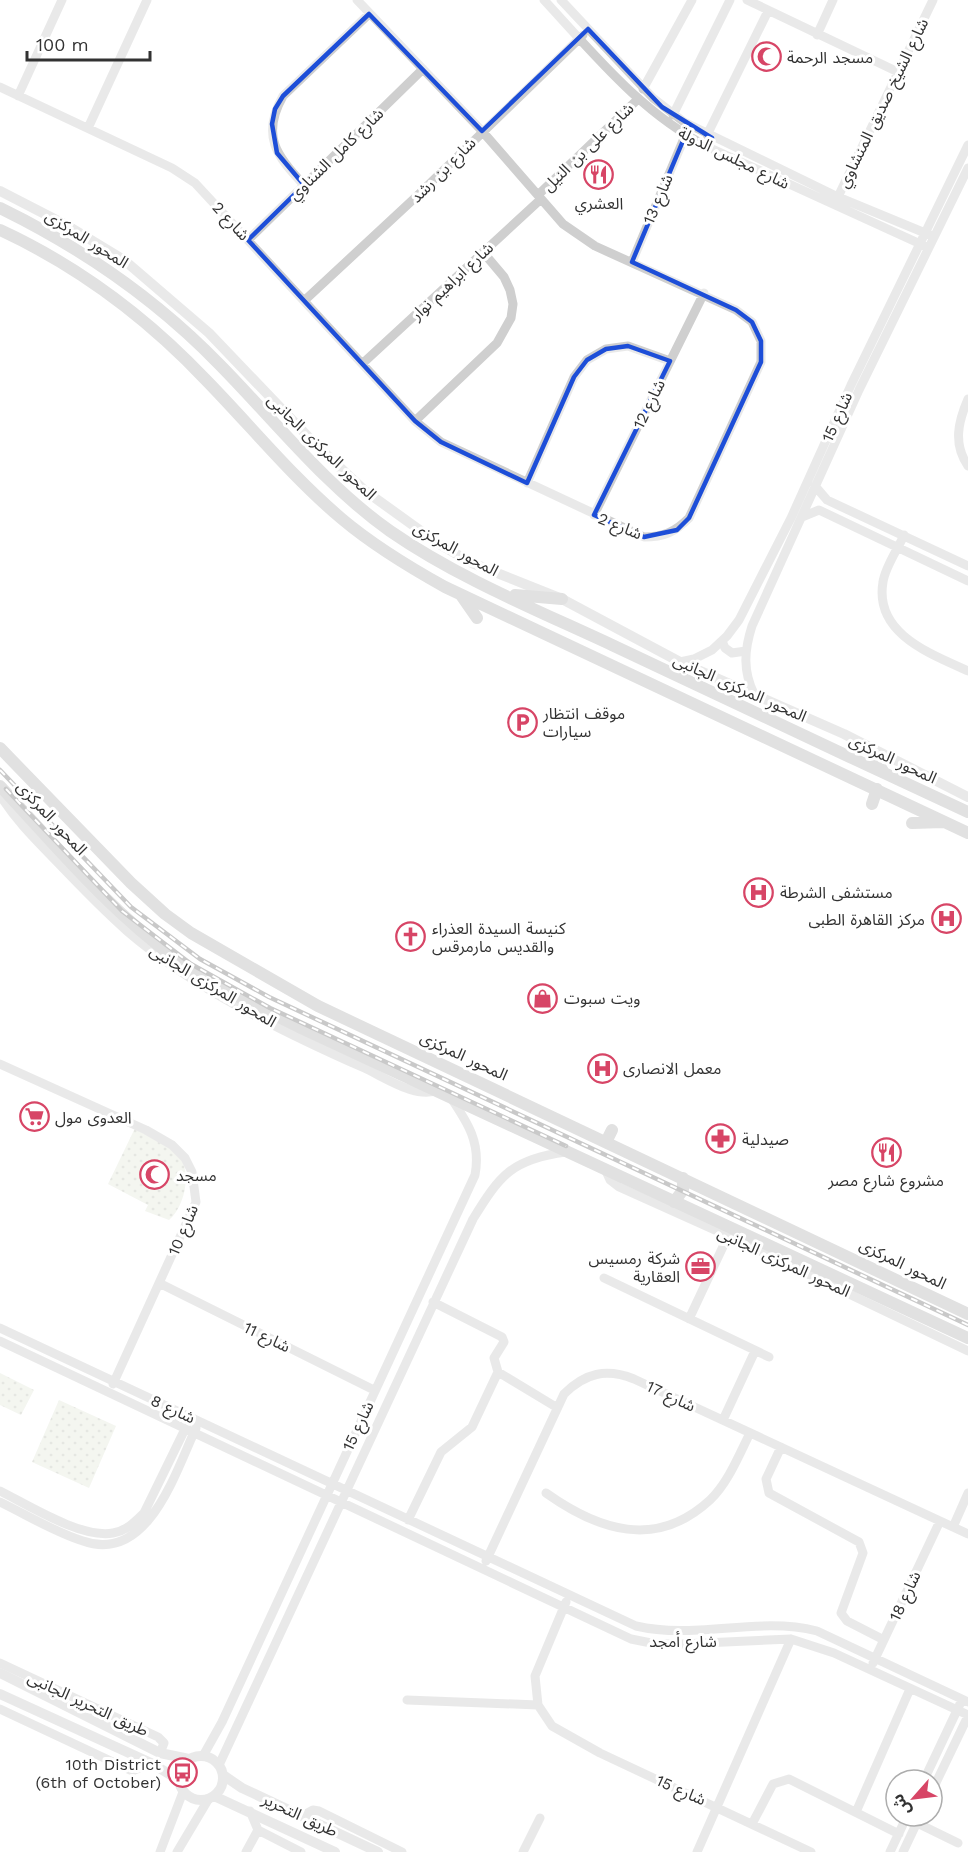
<svg xmlns="http://www.w3.org/2000/svg" width="968" height="1852" viewBox="0 0 968 1852" font-family="'Work Sans','Noto Sans Arabic',sans-serif">
<defs>
<pattern id="grass-dots" width="8" height="8" patternUnits="userSpaceOnUse" patternTransform="scale(1.5)"><rect width="8" height="8" fill="#e6eade"/><path d="M2 2h.1M6 6h.1" fill="none" stroke="#c6c9bf" stroke-width="1.8" stroke-linecap="round"/></pattern>
</defs>
<rect width="100%" height="100%" fill="#fff"/>
<path fill="url(#grass-dots)" d="M136,1126C148,1133 166,1141 176,1151C193,1168 186,1205 169,1220L145,1211L148,1205L108,1184Z
M0,1373L34,1390L21,1415L0,1405Z
M59,1400L116,1426L89,1488L32,1462Z"/>
<g fill="none" stroke-linecap="round" stroke-linejoin="round">
<path stroke="#cfcfcf" stroke-width="9" d="M544,0C594,54 641,113 708,147L927,247
M561,0L653,98L684,122L838,197L930,235
M747,0L898,72
M817,35L833,0
M0,87L172,168L195,183L415,421L441,442L644,537C664,537 675,532 689,518L761,362V341L752,322L736,310L595,246L563,224L482,131L357,0
M643,89L692,0
M18,96L62,0
M673,115L730,0
M88,128L147,0
M707,135L768,11
M304,185C276,156 261,135 283,96L369,14
M538,195L637,100
M836,201L933,0
M248,240L423,69
M632,262L685,136
M305,300L418,195L583,35
M362,364L541,199
M968,399C958,422 953,444 968,466
M415,421L497,343L511,318L513,304L510,290L504,277L483,252
M527,483L574,377L587,360L606,349L628,346L670,361
M815,486L827,500L968,566
M594,515L704,293
M802,517L819,510L968,581
M904,535C898,549 885,567 883,582C874,634 931,654 968,671
M722,641L725,648L732,653L746,651
M680,662L694,659L712,650L727,636L739,620L791,518L851,385L968,145
M754,694C743,671 744,651 752,626L859,390L968,168
M0,795C16,821 38,842 59,864C81,887 103,910 127,931C193,988 283,1032 362,1067C383,1076 416,1100 438,1090
M0,1064L146,1130L172,1145L185,1158L192,1172L196,1202L113,1384
M605,1169L610,1180L619,1187L728,1236L968,1351
M604,1278L769,1357
M159,1283L374,1390
M433,1302L502,1337L504,1342L494,1358L498,1372L556,1407
M689,1319L728,1236
M0,1328L636,1626C696,1640 757,1616 817,1631L968,1702
M0,1341L631,1639L656,1644H682L791,1639L834,1653L968,1715
M723,1420L755,1351
M781,1447L766,1479L769,1493L859,1542L863,1553L841,1613L847,1621L884,1640
M0,1491C28,1505 82,1539 113,1533C126,1531 135,1522 144,1513L187,1425
M546,1493C598,1530 656,1550 710,1500C728,1483 739,1455 750,1433
M0,1502C27,1515 54,1532 83,1541C148,1564 175,1473 196,1428
M408,1520L441,1452L472,1427L498,1372
M953,1527L968,1493
M486,1561L564,1394C585,1373 606,1368 634,1379L968,1534
M566,1602L535,1676L538,1705L552,1726L600,1753L811,1852
M0,1663L158,1737L164,1743L160,1753
M873,1663L940,1521
M407,1700L538,1705
M0,1709L132,1771L151,1763
M203,1756L222,1722L475,1175C481,1143 468,1123 451,1098
M219,1765L473,1219C500,1175 512,1159 566,1152
M924,1780L960,1704
M932,1791L968,1716
M250,1811L258,1830L301,1852
M856,1812L910,1689
M302,1816L313,1810L319,1811L402,1852
M917,1823L958,1843
M752,1824L773,1784L789,1779L899,1834
M160,1852L183,1792
M177,1852L208,1800
M246,1852L258,1830
M523,1852L540,1818
M697,1852L791,1639
M890,1852L907,1816
M903,1852L920,1816"/>
<path stroke="#cfcfcf" stroke-width="10" d="M0,191L68,226L124,260L209,333L316,445L364,490L439,544L472,563L562,599L680,662L844,734L968,797
M0,1673L160,1753L189,1759
M0,1694L151,1763L179,1780
M179 1778a22 22 0 1 1 44 0a22 22 0 1 1-44 0Z
M223,1775L242,1788L378,1852
M214,1796L335,1852"/>
<path stroke="#bcbcbc" stroke-width="12" d="M0,208C82,248 157,300 220,365C276,422 325,485 390,531C458,578 537,610 612,645C730,701 849,757 968,812
M0,230C78,266 146,317 205,379C251,426 292,477 342,519C374,546 409,567 445,587L968,833
M461,595L477,618
M515,595L562,599
M0,748L131,883L165,914L191,933L318,1006L968,1314
M870,748L884,773
M0,786C56,846 109,910 175,958C213,986 257,1006 299,1027L968,1338
M872,804L877,789
M912,823L943,822
M606,1142L612,1130
M674,1202L683,1190V1178"/>
<defs>
<path id="rail" d="M0,770L131,907L200,959L269,997L968,1325
M6,789L122,911L191,964L270,1008L566,1146"/>
</defs>
<use href="#rail" stroke="#878787" stroke-width="4.5"/>
<use href="#rail" stroke="#fff" stroke-width="2" stroke-dasharray="7" stroke-linecap="butt"/>
</g>
<path d="M0 0H968V1852H0ZM369,14L482,131L588,29L662,107L712,138L708,147L685,136L632,262L736,310L752,322L761,341V362L689,518L677,530L644,537L594,515L670,361L628,346L606,349L587,360L574,377L527,483L441,442L415,421L248,240L304,185L277,153L272,124L275,109L283,96Z" fill="#fff" fill-opacity=".55" fill-rule="evenodd"/>
<path fill="none" stroke="#1d4ed8" stroke-width="4.5" stroke-linejoin="round" d="M369,14L482,131L588,29L662,107L712,138L708,147L685,136L632,262L736,310L752,322L761,341V362L689,518L677,530L644,537L594,515L670,361L628,346L606,349L587,360L574,377L527,483L441,442L415,421L248,240L304,185L277,153L272,124L275,109L283,96Z"/>
<defs>
<symbol id="mosque-ring" viewBox="-11 -11 22 22"><circle r="9.5" fill="#fff" stroke="#d74566" stroke-width="1.5"/><path d="M3.5-4.9A6 6 0 1 0 3.5 4.9A5 5 0 1 1 3.5-4.9Z" fill="#d74566"/></symbol>
<symbol id="restaurant-ring" viewBox="-11 -11 22 22"><circle r="9.5" fill="#fff" stroke="#d74566" stroke-width="1.5"/><path d="M-5-6h1v4h1v-4h1v4h1v-4h1v5L-1.5 .5V6h-2V.5L-5-1ZM5-6V6H3V1.5H1.5Q1.5-4 5-6Z" fill="#d74566"/></symbol>
<symbol id="parking-ring" viewBox="-11 -11 22 22"><circle r="9.5" fill="#fff" stroke="#d74566" stroke-width="1.5"/><path d="M-3.5-5.5H1a3.5 3.5 0 0 1 0 7H-1V5.5H-3.5ZM-1-3.4V-.6H.8a1.4 1.4 0 0 0 0-2.8Z" fill="#d74566"/></symbol>
<symbol id="hospital-ring" viewBox="-11 -11 22 22"><circle r="9.5" fill="#fff" stroke="#d74566" stroke-width="1.5"/><path d="M-5-5h3v3.5h4V-5h3V5h-3V1.5h-4V5h-3Z" fill="#d74566"/></symbol>
<symbol id="church-ring" viewBox="-11 -11 22 22"><circle r="9.5" fill="#fff" stroke="#d74566" stroke-width="1.5"/><path d="M-1.2-6h2.4v3.5h3.3v2.4h-3.3V6h-2.4V-.1h-3.3v-2.4h3.3Z" fill="#d74566"/></symbol>
<symbol id="shop-ring" viewBox="-11 -11 22 22"><circle r="9.5" fill="#fff" stroke="#d74566" stroke-width="1.5"/><path d="M-5-2.5h2.3a2.7 3.5 0 0 1 5.4 0H5L5.5 6h-11ZM-1.5-2.5h3a1.5 2.3 0 0 0-3 0Z" fill="#d74566"/></symbol>
<symbol id="supermarket-ring" viewBox="-11 -11 22 22"><circle r="9.5" fill="#fff" stroke="#d74566" stroke-width="1.5"/><path d="M-6-5.5h2.5l.6 2H6L4.5 2H-2.5L-4.4-4H-6ZM-1.5 3.2a1.3 1.3 0 1 0 .1 0ZM3 3.2a1.3 1.3 0 1 0 .1 0Z" fill="#d74566"/></symbol>
<symbol id="pharmacy-ring" viewBox="-11 -11 22 22"><circle r="9.5" fill="#fff" stroke="#d74566" stroke-width="1.5"/><path d="M-2-6h4v4h4v4h-4v4h-4v-4h-4v-4h4Z" fill="#d74566"/></symbol>
<symbol id="office-ring" viewBox="-11 -11 22 22"><circle r="9.5" fill="#fff" stroke="#d74566" stroke-width="1.5"/><path d="M-6-3h4V-5.5h4V-3h4V5H-6ZM-1-4.5V-3h2v-1.5ZM-6 0V1H6V0Z" fill="#d74566"/></symbol>
<symbol id="bus-ring" viewBox="-11 -11 22 22"><circle r="9.5" fill="#fff" stroke="#d74566" stroke-width="1.5"/><path d="M-5-6H5V4H4V6H2V4H-2V6H-4V4H-5ZM-3.5-4V0h7V-4ZM-3.5 1.2v1.5H-2V1.2ZM2 1.2v1.5H3.5V1.2Z" fill="#d74566"/></symbol>
</defs>
<g fill-rule="evenodd">
<use href="#mosque-ring" x="750" y="40" width="33" height="33"/>
<use href="#restaurant-ring" x="582" y="158" width="33" height="33"/>
<use href="#parking-ring" x="506" y="706" width="33" height="33"/>
<use href="#hospital-ring" x="742" y="876" width="33" height="33"/>
<use href="#hospital-ring" x="930" y="902" width="33" height="33"/>
<use href="#church-ring" x="394" y="920" width="33" height="33"/>
<use href="#shop-ring" x="526" y="982" width="33" height="33"/>
<use href="#hospital-ring" x="586" y="1052" width="33" height="33"/>
<use href="#supermarket-ring" x="18" y="1100" width="33" height="33"/>
<use href="#pharmacy-ring" x="704" y="1122" width="33" height="33"/>
<use href="#restaurant-ring" x="870" y="1136" width="33" height="33"/>
<use href="#mosque-ring" x="138" y="1158" width="33" height="33"/>
<use href="#office-ring" x="684" y="1250" width="33" height="33"/>
<use href="#bus-ring" x="166" y="1756" width="33" height="33"/>
</g>
<g text-anchor="middle" dominant-baseline="central" stroke-width="6" stroke-linejoin="round" paint-order="stroke">
<g font-size="16" fill="#323232" stroke="#fff" text-anchor="start">
<text x="787" y="57">مسجد الرحمة</text>
<text x="599" y="203" text-anchor="middle">العشري</text>
<text x="543" y="713">موقف انتظار<tspan x="543" dy="18">سيارات</tspan></text>
<text x="780" y="892">مستشفى الشرطة</text>
<text x="925" y="919" text-anchor="end">مركز القاهرة الطبى</text>
<text x="432" y="928">كنيسة السيدة العذراء<tspan x="432" dy="18">والقديس مارمرقس</tspan></text>
<text x="564" y="998">ويت سبوت</text>
<text x="623" y="1068">معمل الانصارى</text>
<text x="55" y="1117">العدوى مول</text>
<text x="742" y="1139">صيدلية</text>
<text x="176" y="1175">مسجد</text>
<text x="886" y="1180" text-anchor="middle">مشروع شارع مصر</text>
<text x="680" y="1258" text-anchor="end">شركة رمسيس<tspan x="680" dy="18">العقارية</tspan></text>
<text x="161" y="1764" text-anchor="end">10th District<tspan x="161" dy="18">(6th of October)</tspan></text>
</g>
<g font-size="16" fill="#323232" stroke="#fff">
<text transform="translate(883 103) rotate(-64)">شارع الشيخ صديق المنشاوي</text>
<text transform="translate(588 147) rotate(-44)">شارع على بن النيل</text>
<text transform="translate(336 154) rotate(-44)">شارع كامل الشناوي</text>
<text transform="translate(734 158) rotate(26)">شارع مجلس الدولة</text>
<text transform="translate(443 170) rotate(-45)">شارع بن رشد</text>
<text transform="translate(658 199) rotate(-67)">شارع 13</text>
<text transform="translate(231 221) rotate(47)">شارع 2</text>
<text transform="translate(87 239) rotate(32)">المحور المركزى</text>
<text transform="translate(452 281) rotate(-43)">شارع ابراهيم نوار</text>
<text transform="translate(649 404) rotate(-64)">شارع 12</text>
<text transform="translate(837 417) rotate(-66)">شارع 15</text>
<text transform="translate(322 447) rotate(44)">المحور المركزى الجانبى</text>
<text transform="translate(620 526) rotate(22)">شارع 2</text>
<text transform="translate(456 549) rotate(29)">المحور المركزى</text>
<text transform="translate(740 688) rotate(24)">المحور المركزى الجانبى</text>
<text transform="translate(893 759) rotate(25)">المحور المركزى</text>
<text transform="translate(52 818) rotate(47)">المحور المركزى</text>
<text transform="translate(213 986) rotate(31)">المحور المركزى الجانبى</text>
<text transform="translate(464 1056) rotate(25)">المحور المركزى</text>
<text transform="translate(183 1230) rotate(-67)">شارع 10</text>
<text transform="translate(784 1262) rotate(25)">المحور المركزى الجانبى</text>
<text transform="translate(903 1264) rotate(26)">المحور المركزى</text>
<text transform="translate(267 1337) rotate(26)">شارع 11</text>
<text transform="translate(671 1396) rotate(25)">شارع 17</text>
<text transform="translate(173 1409) rotate(25)">شارع 8</text>
<text transform="translate(358 1426) rotate(-65)">شارع 15</text>
<text transform="translate(905 1596) rotate(-65)">شارع 18</text>
<text x="683" y="1641">شارع أمجد</text>
<text transform="translate(88 1704) rotate(25)">طريق التحرير الجانبى</text>
<text transform="translate(681 1790) rotate(24)">شارع 15</text>
<text transform="translate(300 1815) rotate(25)">طريق التحرير</text>
</g>
</g>
<g transform="translate(914 1798) rotate(242)"><circle r="28" fill="#ffffff" stroke="#adadad" stroke-width="1.5"/>
<path d="M0-4.5L10 22L0 15L-10 22Z" fill="#d74566"/>
<text y="-9" font-size="16" font-weight="bold" text-anchor="middle" fill="#323232">ش</text>
</g>
<path d="M27 51v9h123v-9" fill="none" stroke="#323232" stroke-width="3"/>
<text x="36" y="51" font-size="18" fill="#323232" stroke="#ffffff" stroke-width="4.5" paint-order="stroke">100 m</text>
</svg>
